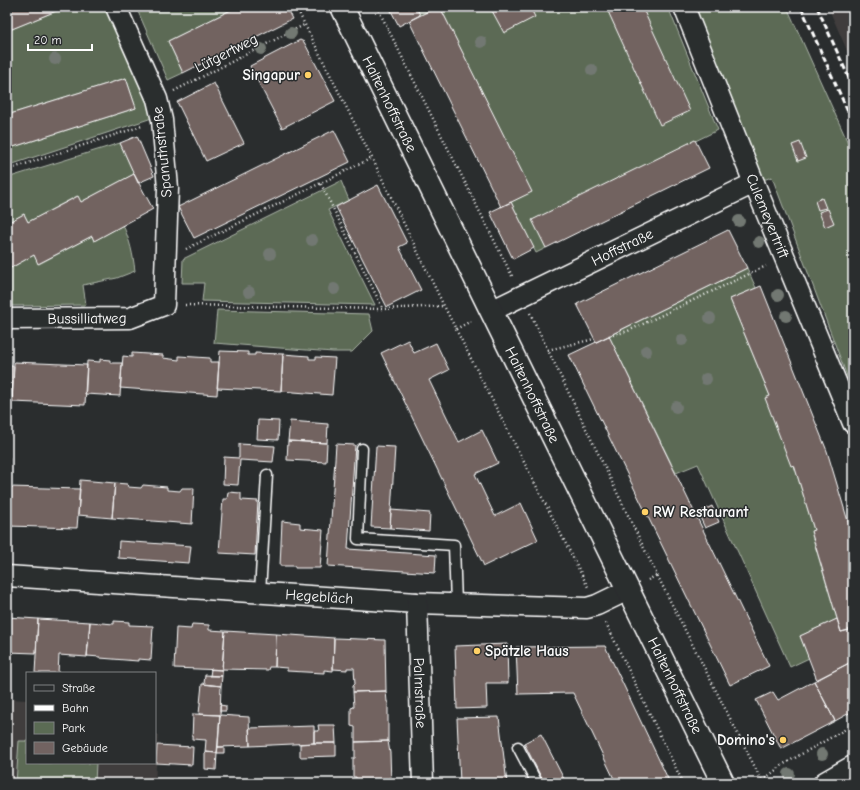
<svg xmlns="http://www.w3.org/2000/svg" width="860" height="790" viewBox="0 0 860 790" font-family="'Comic Neue',sans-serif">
<rect width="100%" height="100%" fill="#2a2d2e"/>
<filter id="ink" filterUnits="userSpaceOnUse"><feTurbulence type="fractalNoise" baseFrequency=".025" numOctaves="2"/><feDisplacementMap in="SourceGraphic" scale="8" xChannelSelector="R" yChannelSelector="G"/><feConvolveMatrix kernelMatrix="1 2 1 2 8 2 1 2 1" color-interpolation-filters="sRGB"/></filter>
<g filter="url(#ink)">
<path fill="#403d3d" d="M828,7H853V64Z
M7,699L27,700V763H155V734H158L155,783H7Z"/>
<path fill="#5b6b54" stroke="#adb5aa" d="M66,7H106L155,117L7,166V149L136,108L126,78L7,115V31Z
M136,7H237L168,41L183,73L168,80Z
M416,7H437L420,15Z
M440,7H668L718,130L533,220L546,248L536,253L511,202L531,192Z
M684,7H787L853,154V392L772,177L754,183Z
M120,143L134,174L81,202L77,196L28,222L24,214L7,223V178Z
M341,181L349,200L328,210L375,305L202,301L204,283H182L183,259Z
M123,225C130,241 133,254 135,271L117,278L83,285L86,305L7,306V270L34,255L39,264L92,236L94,241Z
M747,268L756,288L730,299L770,396L766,398L794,465L814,530L811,532L837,619L800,636L809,658L790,667L698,464L676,473L609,336Z
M217,310L369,314L373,331L352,352H333L214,343Z
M19,741H27V763H96L95,783H16Z"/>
<path fill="#726361" stroke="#fff" d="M7,7H66L7,31Z
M237,7H286L292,19L183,73L168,41Z
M389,7H416L420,15L399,26Z
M437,7H440L532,192L501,207L409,21Z
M490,7H530L535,17L504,33Z
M606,7H642L690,111L660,125Z
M300,40L304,42L335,101L282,128L250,66Z
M126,78L136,108L7,149V115Z
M214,83L244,143L206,161L177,102Z
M334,130L350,162L194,238L178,207Z
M137,136L154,176L138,183L120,143Z
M695,140L709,168L546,248L532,220Z
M800,142L806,158L798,161L792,145Z
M134,174L153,209L94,241L92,236L38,264L34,255L7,270V223L24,214L28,222L78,196L81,202Z
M378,185L407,243L399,247L421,290L387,307L336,207Z
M822,198L826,208L818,210L815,201Z
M511,202L534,248L513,259L490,212Z
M828,209L834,223L825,227L819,212Z
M728,230L747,268L596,342L577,304Z
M761,286L827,451L853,538V629L841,632L811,531L814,530L794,465L791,466L765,398L770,396L730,299Z
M609,336L769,666L730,685L569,355Z
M408,340L414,353L436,343L449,370L429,380L459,442L482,430L498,463L475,474L495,516L521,503L538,540L484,566L381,353Z
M220,351L248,352V355H255V353L283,354L281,391L217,388Z
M132,353L163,355V358L179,360V356L210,358V362H219L217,395L120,388L123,356L132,357Z
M283,354L309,356V359H316V357L335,358L332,395L281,391Z
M100,359L110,360V363H122L120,396L85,394L87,361L100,362Z
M14,362L87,365L85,405L12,402Z
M7,366H14L12,402H7Z
M7,418H11L10,435H7Z
M258,420L279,421L278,440L257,439Z
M290,421L328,424L327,443L288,441Z
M288,441L327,443L326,462L287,460Z
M239,444L275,446L273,462L240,460L238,485L223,484L224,457L239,458Z
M336,444L355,445L348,549L436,555L435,573L328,566Z
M376,446L395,447L390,528L371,527Z
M7,458H9V476H7Z
M80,480L115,483L112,518L78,515Z
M115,483L127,484L128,487L141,488L143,485L167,487V490L180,491L182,488H194L192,524L112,518Z
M8,487H10L8,527H7Z
M10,487L80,489L77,528L8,526Z
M228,492L241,493V500L258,501L255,555L219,553L223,499H227Z
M712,506L719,522L705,528L698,513Z
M391,510L430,513L429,531L390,528Z
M282,521L300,523V528L323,530L320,568H295V566H280Z
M119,541L191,546L189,563L118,558Z
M7,617L38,619L36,653L7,652Z
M38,619L90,622L87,657L59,655L58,673H35Z
M837,619L841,632L853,629V661L817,680L800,636Z
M114,621L129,622V625L153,626L151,660L138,659V661L100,658V657L87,656L90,622L114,624Z
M192,624L209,625V630L225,631L222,670L174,668L176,628L191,629Z
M225,631L276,634L275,667H269L268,670L222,669Z
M276,634L334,638L333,671L324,670V673L287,671V668L275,667Z
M334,638L385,640L386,691L353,692V686L355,684L354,668H347V670L333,669Z
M507,644L508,683H486L487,708L457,709L455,646Z
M605,646L670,783H616L573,693L518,694L516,647Z
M853,661V711L835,721L814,681Z
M211,669L222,670V676H210Z
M205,675L222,676L221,686L204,684Z
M814,681L835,721L781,749L756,700L773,692L778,700Z
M202,684L221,686L220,715L199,714Z
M386,691L387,702H388V741L355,742V727L351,726V708L354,707L353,692Z
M220,705L226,706V711H220Z
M193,714L220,715L217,753L205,752L206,740L192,739Z
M220,715L249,717L250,746L218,747Z
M499,717L507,783H460L457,718Z
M318,725H335L336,743H314V731H319Z
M314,726V743L250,746L249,728Z
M541,734L566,783H544L524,743Z
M388,741L390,753L391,783H356V777H353V758H355V742Z
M314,743H336V756L300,757V744Z
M157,745L193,747L192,765L156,763Z
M218,747H224V753H217Z
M205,752L217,753L216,770L205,769Z"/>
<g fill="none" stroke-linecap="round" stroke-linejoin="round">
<defs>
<path id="service" d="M362,449L358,539L454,545L456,604
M260,592L267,475
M518,747L537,783"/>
<g id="minor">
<path id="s1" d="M684,7L754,183L853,423"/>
<path id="s2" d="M491,311L754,183"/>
<path id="s3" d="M7,319L130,318L164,305L168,188L162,120L157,99L116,7"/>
<path id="s4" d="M7,576L417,603L587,608L597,605L628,590"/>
<path id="s5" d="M417,603L423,783"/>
</g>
<g id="tertiary">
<path id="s6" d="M342,7L723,783"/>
<path d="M825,783L853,767"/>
</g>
</defs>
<use href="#service" stroke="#fff" stroke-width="13"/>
<use href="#minor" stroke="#fff" stroke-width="23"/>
<use href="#tertiary" stroke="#fff" stroke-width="25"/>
<path stroke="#fff" stroke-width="2.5" stroke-dasharray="1 3" stroke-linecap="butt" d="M296,7L372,158L444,306L588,587
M377,7L513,278
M174,91L304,25
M7,170L142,126
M321,184L383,309
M186,249L372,158
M185,305L383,309L444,306
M530,313L657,575L763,783
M456,329L473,320
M609,336L628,331L766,266
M548,350L594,339
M648,580L657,575
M606,623L683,783
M759,783L784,764L853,725"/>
<use href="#service" stroke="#2a2d2e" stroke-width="10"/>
<use href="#minor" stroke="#2a2d2e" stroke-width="20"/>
<use href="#tertiary" stroke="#2a2d2e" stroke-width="22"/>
<path stroke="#fff" stroke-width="3" stroke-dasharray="6 3" stroke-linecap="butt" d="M801,7L853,123
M817,7L853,87"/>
</g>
<g fill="#727872">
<circle cx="291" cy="33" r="6"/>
<circle cx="481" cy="42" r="6"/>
<circle cx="261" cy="49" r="6"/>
<circle cx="55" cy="59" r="6"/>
<circle cx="592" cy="70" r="6"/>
<circle cx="739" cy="221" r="6"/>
<circle cx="312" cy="240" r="6"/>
<circle cx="759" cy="242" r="6"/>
<circle cx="270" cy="254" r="6"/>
<circle cx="334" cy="289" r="6"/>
<circle cx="249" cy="292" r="6"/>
<circle cx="778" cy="295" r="6"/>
<circle cx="786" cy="316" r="6"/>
<circle cx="710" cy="318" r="6"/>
<circle cx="682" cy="340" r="6"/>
<circle cx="646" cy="351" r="6"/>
<circle cx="706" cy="379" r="6"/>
<circle cx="676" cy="407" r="6"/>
<circle cx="822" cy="754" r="6"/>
<circle cx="789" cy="774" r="6"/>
</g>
</g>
<g fill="#ffd166" stroke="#2a2d2e" stroke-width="1.5">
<circle cx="308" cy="75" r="4"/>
<circle cx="645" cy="512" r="4"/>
<circle cx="477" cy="651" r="4"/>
<circle cx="783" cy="740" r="4"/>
</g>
<g text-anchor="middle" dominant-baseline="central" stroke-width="3" stroke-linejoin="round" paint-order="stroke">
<g font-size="15" fill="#fff" stroke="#2a2d2e">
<text transform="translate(226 53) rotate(-27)">Lütgertweg</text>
<text stroke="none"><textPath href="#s6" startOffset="108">Haltenhoffstraße</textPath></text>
<text transform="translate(162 152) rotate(-96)">Spanuthstraße</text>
<text stroke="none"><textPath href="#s1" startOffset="225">Culemeyertrift</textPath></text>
<text stroke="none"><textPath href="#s2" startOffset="146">Hoffstraße</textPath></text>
<text stroke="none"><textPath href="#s3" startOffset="80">Bussilliatweg</textPath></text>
<text stroke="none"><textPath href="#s6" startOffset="432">Haltenhoffstraße</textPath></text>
<text stroke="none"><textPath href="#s4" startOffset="313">Hegebläch</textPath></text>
<text stroke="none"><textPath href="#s6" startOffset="756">Haltenhoffstraße</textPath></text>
<text stroke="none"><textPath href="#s5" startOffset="90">Palmstraße</textPath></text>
</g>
<g font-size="15" font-weight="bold" fill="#fff" stroke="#2a2d2e" text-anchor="end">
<text x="300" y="75">Singapur</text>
<text x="653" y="512" text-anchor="start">RW Restaurant</text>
<text x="485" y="651" text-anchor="start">Spätzle Haus</text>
<text x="775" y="740">Domino's</text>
</g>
</g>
<rect width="860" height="790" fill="none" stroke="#2a2d2e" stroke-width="24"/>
<rect x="12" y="12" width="836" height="766" fill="none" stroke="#fff" stroke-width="1.5" filter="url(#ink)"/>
<rect x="26" y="672" width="130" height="92" fill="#2a2d2e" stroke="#7f8182"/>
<rect x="34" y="685" width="20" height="6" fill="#2a2d2e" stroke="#7f8182"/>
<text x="62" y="692" font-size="12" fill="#ffffff">Straße</text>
<rect x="34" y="705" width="20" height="6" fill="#ffffff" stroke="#7f8182"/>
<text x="62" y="712" font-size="12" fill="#ffffff">Bahn</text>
<rect x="34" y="722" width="20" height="12" fill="#5b6b54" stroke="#7f8182"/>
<text x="62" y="732" font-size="12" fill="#ffffff">Park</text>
<rect x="34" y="742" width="20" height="12" fill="#726361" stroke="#7f8182"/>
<text x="62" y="752" font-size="12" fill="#ffffff">Gebäude</text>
<path d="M28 44v6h64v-6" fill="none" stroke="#ffffff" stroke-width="2"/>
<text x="34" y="44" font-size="12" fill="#ffffff" stroke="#2a2d2e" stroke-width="3" paint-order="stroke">20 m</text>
</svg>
